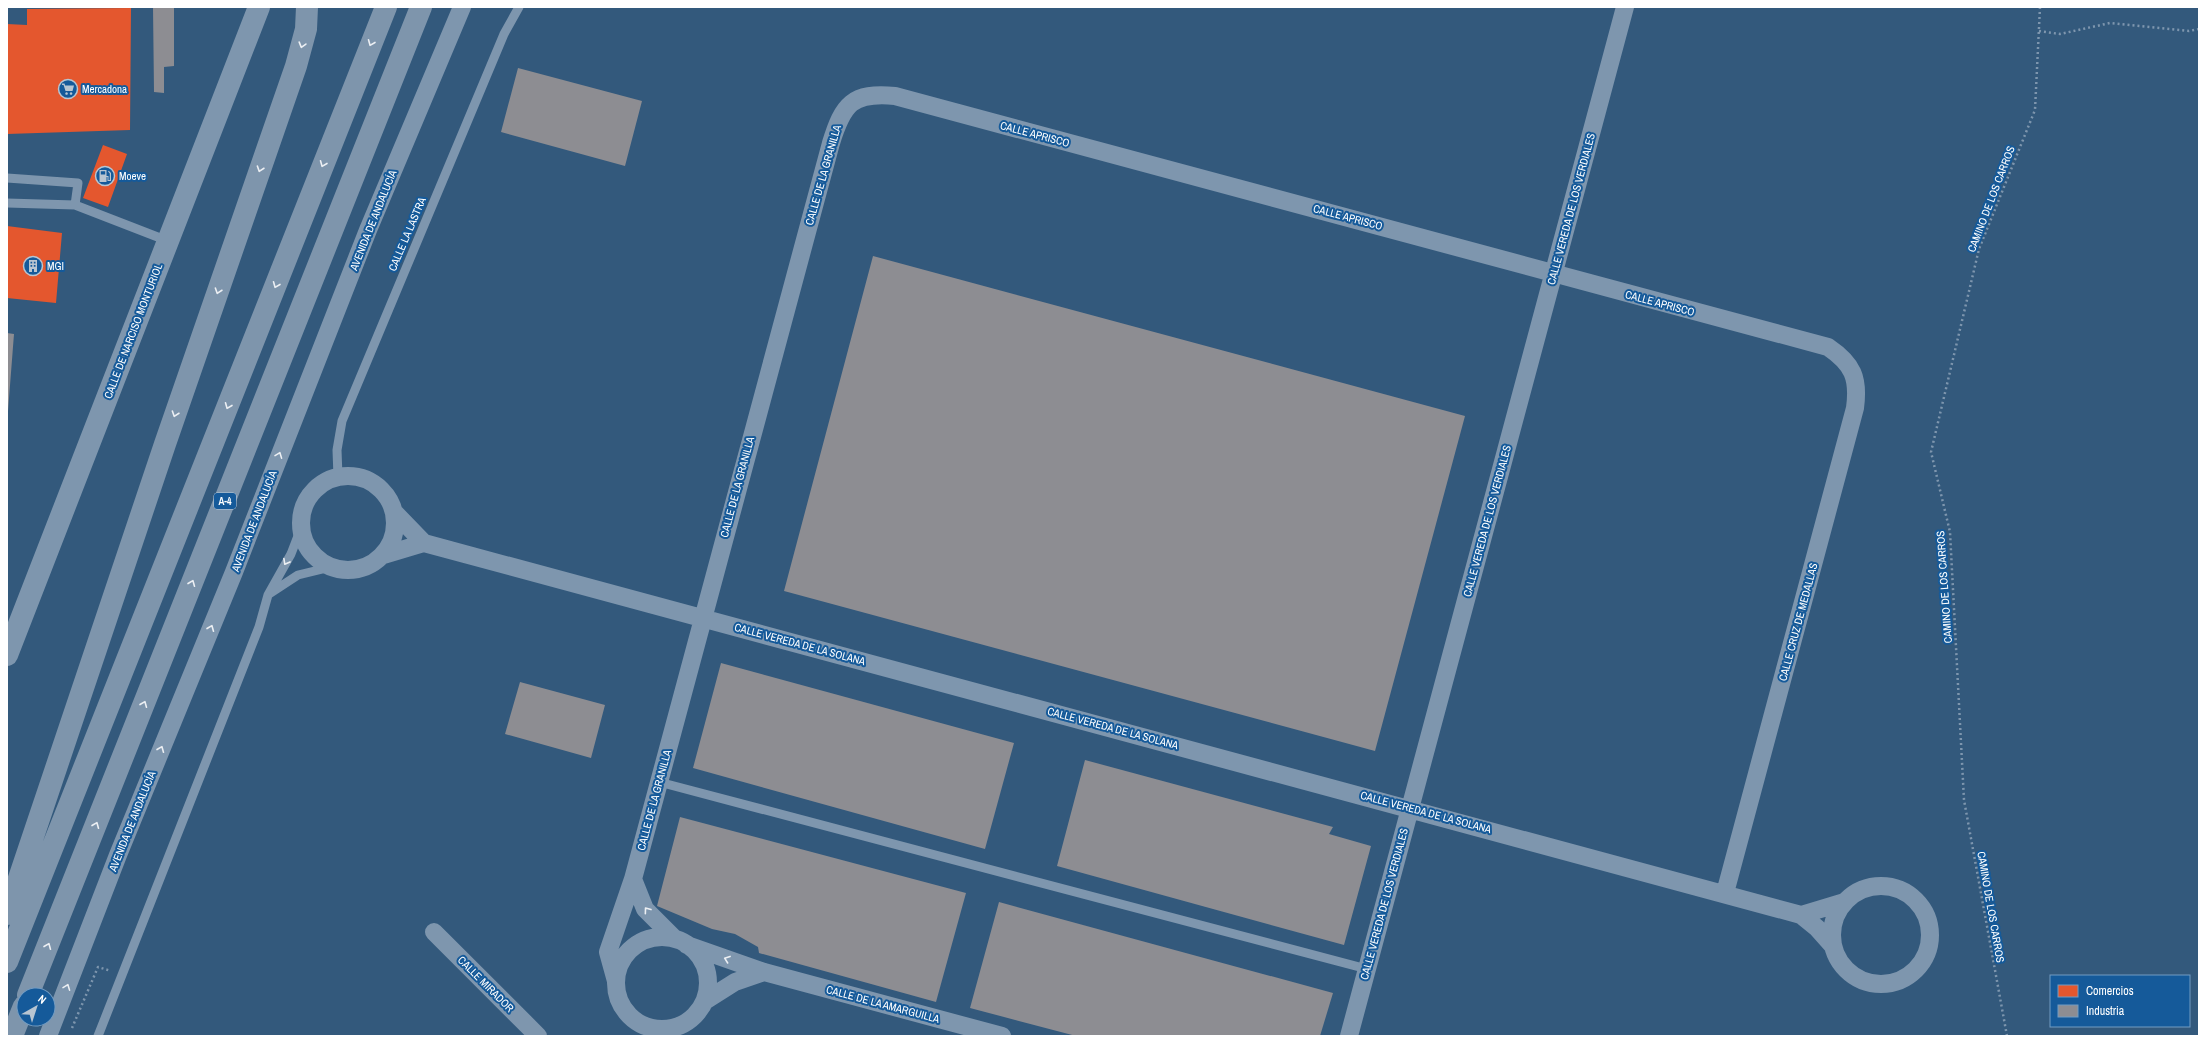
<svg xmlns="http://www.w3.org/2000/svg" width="2206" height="1043" viewBox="0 0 2206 1043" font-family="'Archivo Narrow',sans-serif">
<rect width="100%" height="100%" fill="#33597c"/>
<path fill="#e4572e" d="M131,8L130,130L7,134V24L27,25V9Z
M103,145L127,154L108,207L83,198Z
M7,226L62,233L56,303L7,298Z"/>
<path fill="#8d8d92" d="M153,7H174V66L164,67V93L154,92Z
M518,68L642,101L625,166L501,132Z
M873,256L1465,416L1375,751L784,591Z
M7,333L14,334L8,411H7Z
M721,663L1014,743L985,849L693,768Z
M520,682L605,705L591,758L505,734Z
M1085,760L1333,827L1329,834L1371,846L1344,945L1057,866Z
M680,817L966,893L936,1002L759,953L758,947L735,934L712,929L657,906Z
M999,902L1333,993L1320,1036H1076L970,1008Z"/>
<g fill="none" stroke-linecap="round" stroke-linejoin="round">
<path stroke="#7e96ae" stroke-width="2.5" stroke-dasharray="2 3" stroke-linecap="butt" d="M2039,31L2060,34L2110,23L2189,31L2199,29
M72,1028L98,967L111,971
M2007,1036L1964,800L1950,532L1931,452L1979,249L2035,110L2040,7"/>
<path stroke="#7e96ae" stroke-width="9" d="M7,178L78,183L75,205
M7,203L75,205L168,241
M338,477L337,450L342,421L504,34L519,7
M269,594L298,575L331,567
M659,782L1367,969
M98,1036L259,627L268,595L291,554L301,528"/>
<path stroke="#7e96ae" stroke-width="18" d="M301 523a47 47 0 1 1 94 0a47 47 0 1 1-94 0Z
M394,512L424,543L1801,915
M384,555L424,543
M633,879L831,143C843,104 852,92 895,96L1828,347C1853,364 1859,378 1855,408L1725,893
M1832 935a49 49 0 1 1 98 0a49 49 0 1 1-98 0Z
M434,932L538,1036
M616 983a46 46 0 1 1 92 0a46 46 0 1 1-92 0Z
M687,945L764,972L1002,1036
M1833,946L1817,928L1801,915L1844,902
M616,981L608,952L633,879L645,909L674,938
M705,1001L735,982L764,972
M48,1036L118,855L234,572L368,230L462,7
M1349,1036L1625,7"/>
<path stroke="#7e96ae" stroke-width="22" d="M7,655L259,7"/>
<path stroke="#7e95ac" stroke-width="22" d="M7,914L165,444L296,66L306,29L307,7
M7,962L386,7
M28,995L421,7
M12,1036L24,1006"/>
</g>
<defs><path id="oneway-chevron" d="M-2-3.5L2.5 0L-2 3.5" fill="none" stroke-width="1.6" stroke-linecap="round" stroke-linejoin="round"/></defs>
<g stroke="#eceff3">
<use href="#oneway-chevron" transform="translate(371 43) rotate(112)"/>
<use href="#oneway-chevron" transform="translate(302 45) rotate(106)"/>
<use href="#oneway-chevron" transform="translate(323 164) rotate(112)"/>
<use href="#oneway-chevron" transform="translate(260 169) rotate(109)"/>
<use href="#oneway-chevron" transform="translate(276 285) rotate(112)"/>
<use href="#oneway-chevron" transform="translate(218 291) rotate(109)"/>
<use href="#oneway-chevron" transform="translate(228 406) rotate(112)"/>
<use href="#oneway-chevron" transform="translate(175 414) rotate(109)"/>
<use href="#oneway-chevron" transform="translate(279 455) rotate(-69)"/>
<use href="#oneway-chevron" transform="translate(286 562) rotate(119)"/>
<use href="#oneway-chevron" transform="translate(192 583) rotate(-68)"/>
<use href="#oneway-chevron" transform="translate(211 628) rotate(-68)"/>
<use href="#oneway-chevron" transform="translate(144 704) rotate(-68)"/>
<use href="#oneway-chevron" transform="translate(161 749) rotate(-68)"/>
<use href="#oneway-chevron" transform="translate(96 825) rotate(-68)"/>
<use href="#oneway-chevron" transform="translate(647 910) rotate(-126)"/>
<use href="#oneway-chevron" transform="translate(48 946) rotate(-68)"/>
<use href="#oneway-chevron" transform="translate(727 959) rotate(-160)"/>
<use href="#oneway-chevron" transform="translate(67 987) rotate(-69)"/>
</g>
<defs>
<symbol id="supermarket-ring" viewBox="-11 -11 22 22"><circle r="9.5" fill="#155a9a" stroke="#b8c5d1" stroke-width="1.5"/><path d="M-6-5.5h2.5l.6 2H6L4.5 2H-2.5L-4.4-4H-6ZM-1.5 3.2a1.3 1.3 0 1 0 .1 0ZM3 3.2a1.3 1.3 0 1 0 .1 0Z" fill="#b8c5d1"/></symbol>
<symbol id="fuel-ring" viewBox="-11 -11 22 22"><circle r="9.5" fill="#155a9a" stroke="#b8c5d1" stroke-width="1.5"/><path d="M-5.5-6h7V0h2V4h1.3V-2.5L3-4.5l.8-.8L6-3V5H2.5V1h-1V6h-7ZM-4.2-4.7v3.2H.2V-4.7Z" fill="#b8c5d1"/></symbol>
<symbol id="building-ring" viewBox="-11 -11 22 22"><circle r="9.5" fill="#155a9a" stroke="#b8c5d1" stroke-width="1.5"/><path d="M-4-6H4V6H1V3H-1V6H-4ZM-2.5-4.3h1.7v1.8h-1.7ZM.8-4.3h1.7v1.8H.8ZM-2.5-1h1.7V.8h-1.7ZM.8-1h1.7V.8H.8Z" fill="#b8c5d1"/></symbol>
</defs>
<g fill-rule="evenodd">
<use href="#supermarket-ring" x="57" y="78" width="22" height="22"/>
<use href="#fuel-ring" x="94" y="165" width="22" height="22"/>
<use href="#building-ring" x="22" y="255" width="22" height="22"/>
</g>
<g text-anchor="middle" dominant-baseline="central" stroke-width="4" stroke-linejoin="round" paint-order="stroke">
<rect fill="#155a9a" stroke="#b9cee1" stroke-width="1" x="214" y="493" width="22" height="16" rx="3"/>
<g font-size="10" font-weight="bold" fill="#fff">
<text x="225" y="501">A-4</text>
</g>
<g font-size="11" fill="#fff" stroke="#155a9a" text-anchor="start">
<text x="82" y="89">Mercadona</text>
<text x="119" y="176">Moeve</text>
<text x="47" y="266">MGI</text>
</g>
<g font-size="11" fill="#fff" stroke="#155a9a">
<text transform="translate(1035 134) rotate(15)">CALLE APRISCO</text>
<text transform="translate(823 175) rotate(-74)">CALLE DE LA GRANILLA</text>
<text transform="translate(1991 199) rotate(-69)">CAMINO DE LOS CARROS</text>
<text transform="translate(1571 209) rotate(-75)">CALLE VEREDA DE LOS VERDIALES</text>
<text transform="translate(1348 217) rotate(15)">CALLE APRISCO</text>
<text transform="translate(373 220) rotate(-68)">AVENIDA DE ANDALUCÍA</text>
<text transform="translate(407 234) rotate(-67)">CALLE LA LASTRA</text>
<text transform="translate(1660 303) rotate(15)">CALLE APRISCO</text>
<text transform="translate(133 331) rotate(-69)">CALLE DE NARCISO MONTURIOL</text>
<text transform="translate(737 487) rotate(-75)">CALLE DE LA GRANILLA</text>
<text transform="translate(254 521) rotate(-69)">AVENIDA DE ANDALUCÍA</text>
<text transform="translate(1487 521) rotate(-75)">CALLE VEREDA DE LOS VERDIALES</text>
<text transform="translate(1944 587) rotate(-94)">CAMINO DE LOS CARROS</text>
<text transform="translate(1798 622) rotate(-75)">CALLE CRUZ DE MEDALLAS</text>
<text transform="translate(800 644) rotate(15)">CALLE VEREDA DE LA SOLANA</text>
<text transform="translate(1113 728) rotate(15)">CALLE VEREDA DE LA SOLANA</text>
<text transform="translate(654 800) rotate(-75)">CALLE DE LA GRANILLA</text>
<text transform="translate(1426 812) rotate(15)">CALLE VEREDA DE LA SOLANA</text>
<text transform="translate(132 821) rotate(-68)">AVENIDA DE ANDALUCÍA</text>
<text transform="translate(1384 904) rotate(-75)">CALLE VEREDA DE LOS VERDIALES</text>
<text transform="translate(1991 907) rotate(80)">CAMINO DE LOS CARROS</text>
<text transform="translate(486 984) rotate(45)">CALLE MIRADOR</text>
<text transform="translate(883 1004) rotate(15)">CALLE DE LA AMARGUILLA</text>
</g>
</g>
<rect width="2206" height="1043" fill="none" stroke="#ffffff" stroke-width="16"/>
<rect x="2050" y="975" width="140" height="52" fill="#155a9a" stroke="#739cc2"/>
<rect x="2058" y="985" width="20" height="12" fill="#e4572e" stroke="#739cc2"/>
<text x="2086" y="995" font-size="12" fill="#ffffff">Comercios</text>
<rect x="2058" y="1005" width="20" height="12" fill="#8d8d92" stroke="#739cc2"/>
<text x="2086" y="1015" font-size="12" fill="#ffffff">Industria</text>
<g transform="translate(36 1007) rotate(39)"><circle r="19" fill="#155a9a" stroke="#739cc2"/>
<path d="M0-3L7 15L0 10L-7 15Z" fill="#b8c5d1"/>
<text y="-6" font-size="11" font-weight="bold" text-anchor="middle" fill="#ffffff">N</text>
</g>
</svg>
